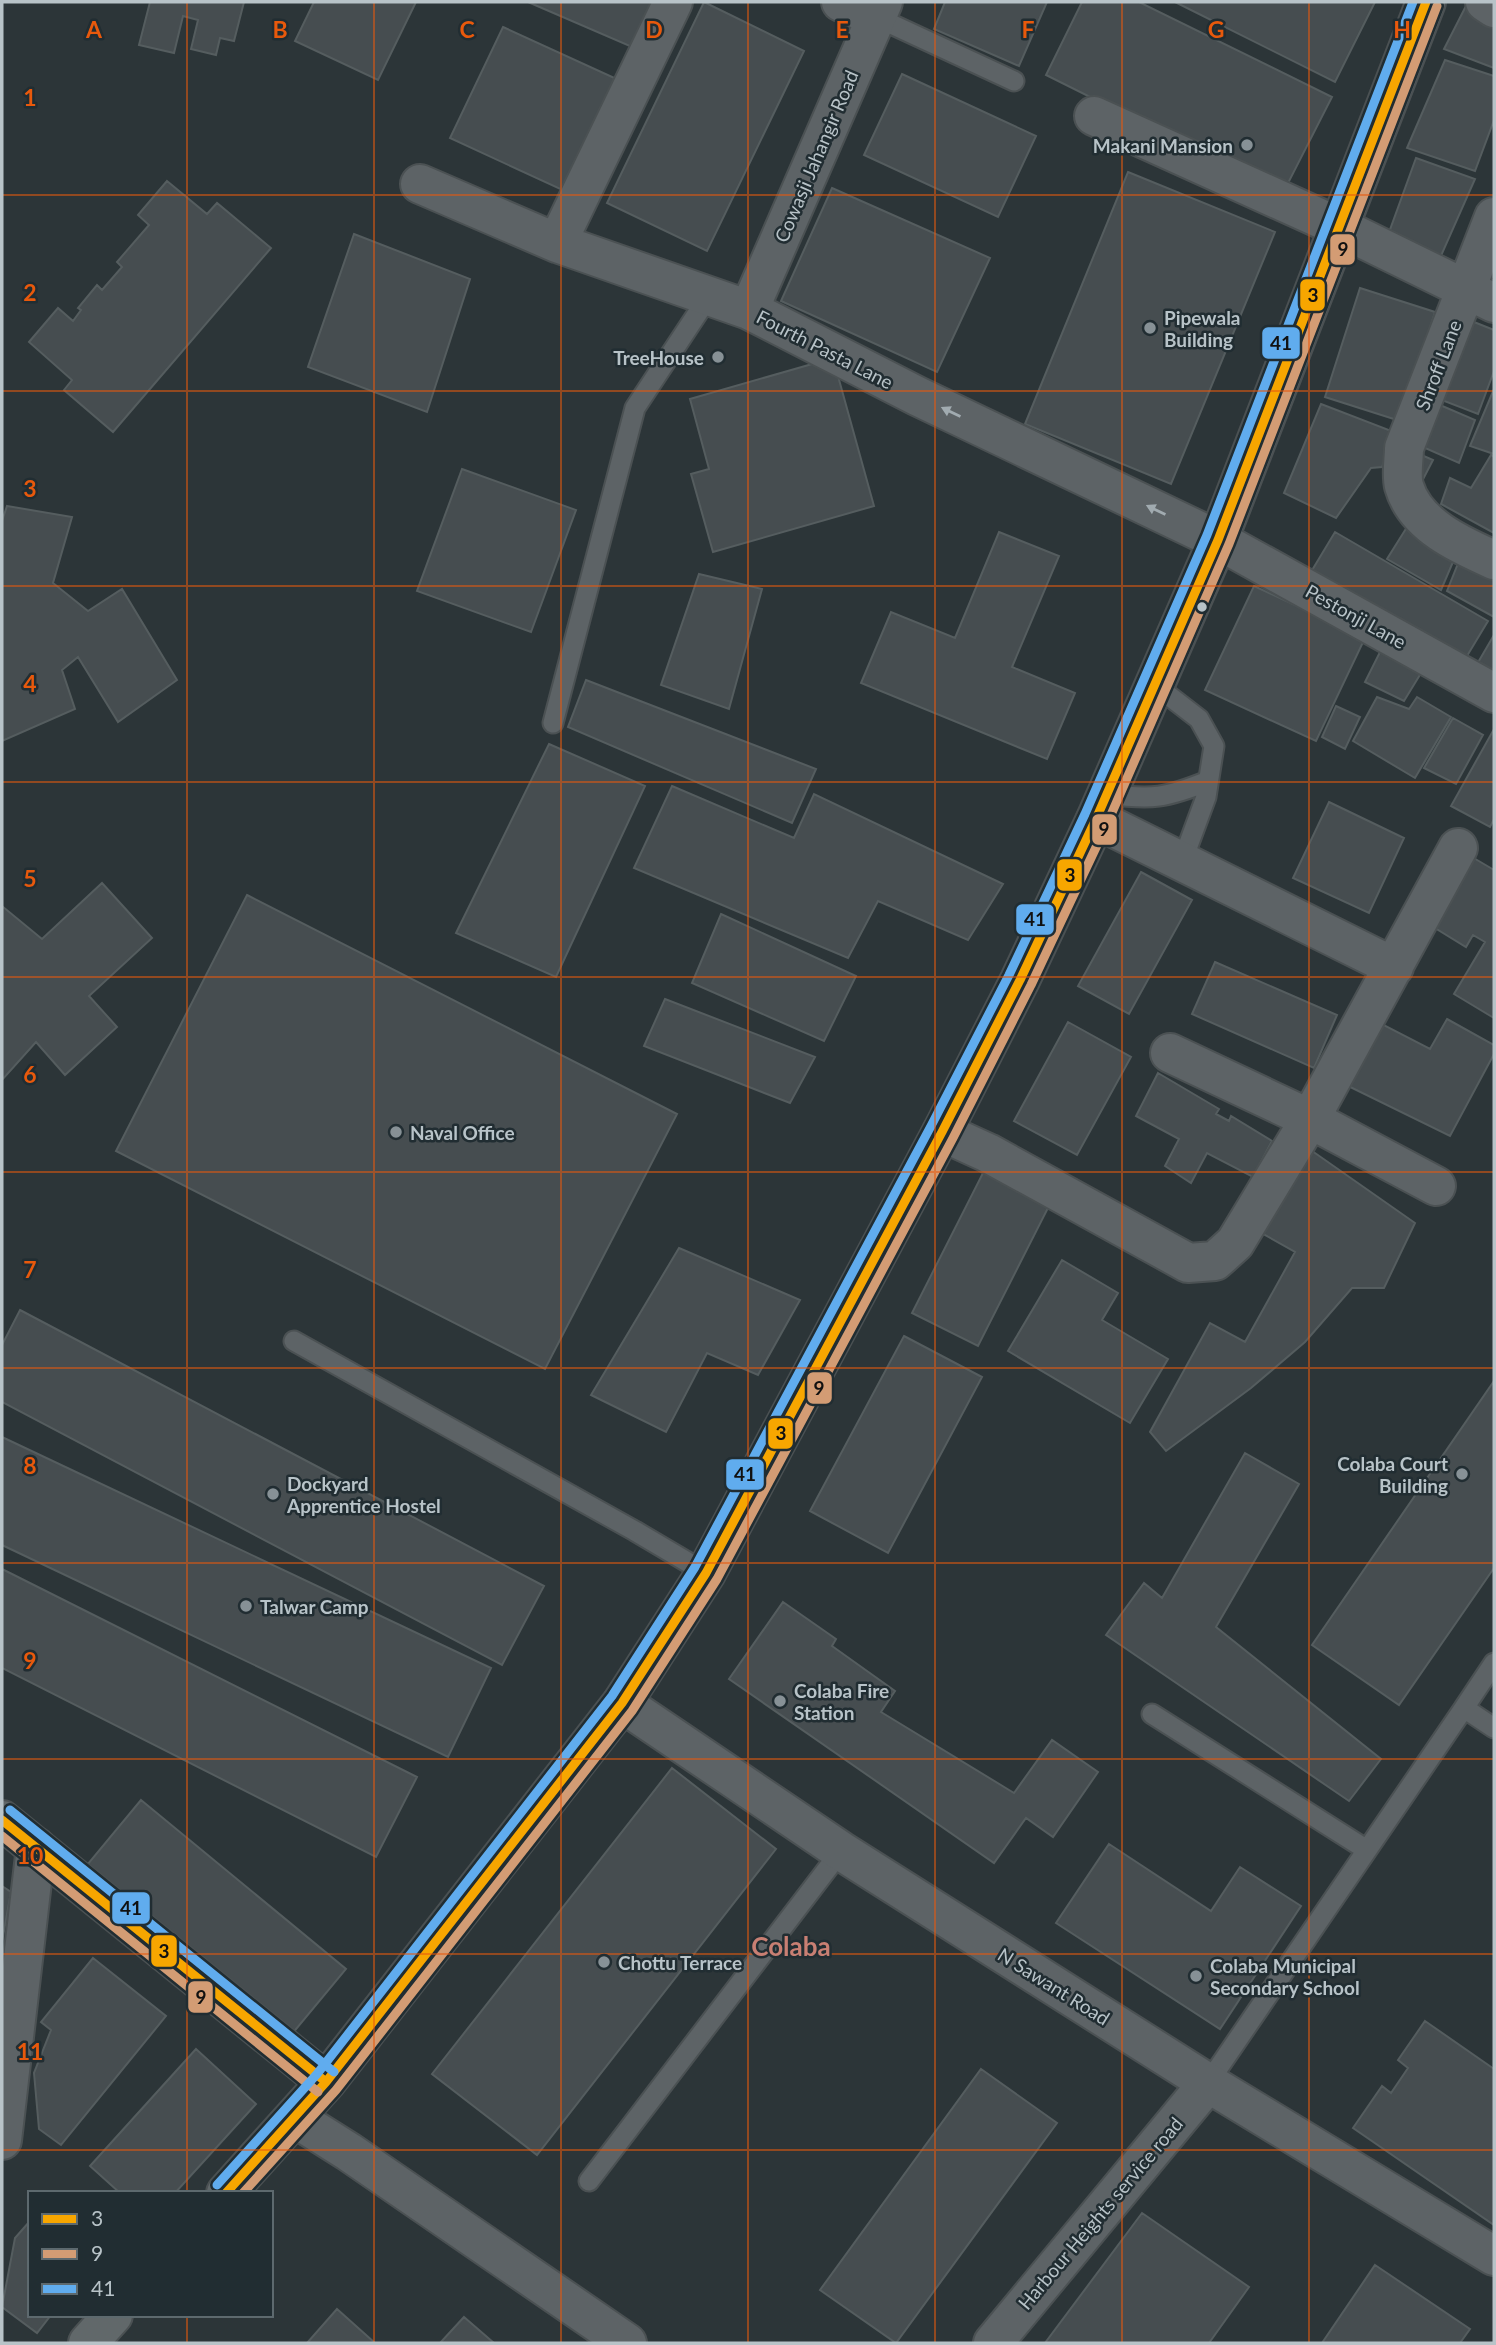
<svg xmlns="http://www.w3.org/2000/svg" width="1496" height="2345" viewBox="0 0 1496 2345" font-family="Lato,sans-serif">
<rect width="100%" height="100%" fill="#2c3538"/>
<path fill="#464d50" stroke="#555d5f" stroke-width="2" d="M150,2H244L234,41L220,38L216,55L191,49L198,20L183,16L174,53L139,45Z
M314,2H416L378,80L295,41Z
M528,2H660L639,50Z
M704,2L804,51L707,251L607,203Z
M945,2H1047L1019,66L934,29Z
M1082,2H1139L1332,97L1283,193L1046,75Z
M1175,2H1375L1335,82Z
M1468,2L1494,18V68L1444,49Z
M503,27L621,81L569,193L450,138Z
M1445,60L1494,76V120L1475,171L1407,148Z
M902,74L1036,136L998,217L864,155Z
M1416,158L1475,179L1440,258L1387,238Z
M1128,172L1275,232L1171,484L1025,424Z
M167,181L207,214L217,203L271,248L113,432L64,390L72,380L29,342L58,308L73,321L81,310L78,308L97,285L102,290L122,267L117,262L149,225L138,215Z
M832,188L990,258L937,372L781,301Z
M354,234L470,279L427,412L308,367Z
M1360,288L1435,312L1400,421L1325,397Z
M1469,320L1494,330V371L1478,414L1439,399Z
M833,358L874,506L713,552L691,474L709,469L690,399Z
M1494,389V454L1470,446Z
M1433,402L1475,420L1459,463L1416,444Z
M1321,404L1394,432L1382,467L1371,468L1336,518L1284,493Z
M1410,450L1433,460L1418,489Z
M1491,455L1494,457V533L1441,504L1450,478L1471,488Z
M462,469L576,510L531,632L417,591Z
M7,506L72,517L53,583L88,611L122,589L177,680L118,722L78,657L62,670L75,709L2,741V521Z
M1407,527L1456,555L1441,590L1387,559Z
M999,532L1059,556L1012,667L1075,693L1047,759L861,683L891,612L955,638Z
M1335,532L1488,621L1464,661L1311,572Z
M1461,556L1494,575V617L1447,591Z
M699,574L762,589L729,709L661,685Z
M1254,586L1365,638L1316,741L1205,690Z
M1494,635V680L1473,671Z
M1383,646L1426,665L1404,701L1365,682Z
M586,680L816,769L792,823L568,727Z
M1377,697L1409,709L1417,697L1451,717L1415,778L1353,741Z
M1336,706L1360,717L1345,749L1322,737Z
M1453,718L1483,735L1456,784L1424,768Z
M1494,729V819L1490,827L1451,806Z
M549,744L645,786L556,977L456,933Z
M672,786L794,838L814,794L1003,884L968,940L878,901L848,958L634,868Z
M1329,802L1404,838L1369,913L1293,878Z
M1472,857L1494,870V1018L1454,994L1485,942L1473,935L1466,947L1430,925Z
M1141,872L1192,900L1129,1014L1078,986Z
M102,883L152,938L89,996L117,1027L65,1075L36,1042L2,1080V906L42,939Z
M247,895L677,1114L545,1369L116,1151Z
M721,914L856,976L824,1041L692,983Z
M1215,962L1337,1015L1314,1068L1192,1014Z
M665,999L815,1057L790,1103L644,1046Z
M1447,1019L1494,1045V1054L1450,1136L1340,1082L1376,1021L1430,1049Z
M1068,1022L1131,1057L1077,1155L1014,1121Z
M1158,1073L1219,1109L1216,1114L1229,1121L1231,1116L1272,1141L1253,1177L1207,1153L1191,1183L1165,1166L1179,1139L1136,1116Z
M1305,1146L1415,1223L1384,1288H1352L1305,1342L1251,1388L1166,1451L1150,1432L1210,1323L1245,1342L1295,1252L1258,1231Z
M985,1169L1051,1202L978,1346L912,1313Z
M679,1248L800,1300L758,1375L707,1353L666,1432L591,1395Z
M1062,1260L1118,1293L1102,1320L1168,1359L1130,1423L1008,1351Z
M20,1310L544,1586L502,1665L2,1402V1345Z
M904,1336L982,1377L888,1553L810,1511Z
M1494,1381V1568L1399,1705L1312,1645Z
M2,1437L491,1668L448,1757L2,1545Z
M1245,1453L1299,1484L1216,1627L1381,1759L1349,1801L1106,1635L1144,1583L1162,1598Z
M2,1569L417,1777L376,1857L2,1668Z
M783,1602L836,1639L832,1646L895,1691L881,1712L1014,1793L1052,1740L1098,1772L1053,1837L1026,1818L994,1863L729,1679Z
M672,1768L776,1849L537,2155L432,2074Z
M141,1800L346,1969L292,2034L87,1865Z
M1109,1844L1211,1911L1240,1867L1301,1906L1220,2029L1056,1923Z
M2,1886L11,1892L2,1942Z
M93,1958L166,2016L61,2145L39,2129L34,2073L51,2030L41,2022Z
M1425,2021L1494,2069V2225L1353,2128L1382,2086L1391,2093L1408,2068L1398,2060Z
M196,2049L256,2104L175,2193H120L90,2166Z
M981,2069L1057,2123L896,2343L820,2290Z
M1142,2213L1249,2287L1209,2343H1045Z
M30,2221V2315H51L37,2333L2,2307L15,2238Z
M1375,2265L1470,2329L1460,2343H1322Z
M337,2309L375,2343H307Z
M464,2317L494,2343H440Z"/>
<g fill="none" stroke-linecap="round" stroke-linejoin="round">
<defs>
<path id="service" d="M876,17L1014,81
M1155,685L1199,719L1214,746L1206,797L1182,862
M553,723L635,408L709,296
M1107,794C1152,800 1166,798 1208,781
M294,1341L635,1531L706,1573
M1464,1708L1494,1663
M1152,1714L1367,1850
M1208,2083L1464,1708L1494,1728
M589,2181L841,1851"/>
<path id="minor" d="M841,2L876,17
M1485,2L1494,8
M1094,116L1337,226L1494,303
M420,184L557,243L749,310L917,396L1218,540L1494,693
M1494,217L1404,448C1404,459 1401,475 1404,486C1415,525 1460,545 1494,560
M557,243L673,2
M749,310L883,2
M1096,819L1394,967
M1170,1053L1310,1119L1436,1186
M942,1132L988,1153L1188,1263L1215,1261L1235,1243L1310,1119L1458,848
M622,1703L841,1851L1208,2083L1494,2256
M295,2118L349,2152L627,2343
M2,2140L36,1847
M993,2343L1208,2083"/>
<path id="secondary" d="M2,1820L326,2082
M226,2193L326,2082L622,1703L706,1573L942,1132L1020,980L1096,819L1218,540L1426,2
M88,2343L113,2315"/>
</defs>
<use href="#service" stroke="#4b5153" stroke-width="23"/>
<use href="#minor" stroke="#4b5153" stroke-width="42"/>
<use href="#secondary" stroke="#4b5153" stroke-width="42"/>
<use href="#service" stroke="#5d6366" stroke-width="19"/>
<use href="#minor" stroke="#5d6366" stroke-width="38"/>
<use href="#secondary" stroke="#61686a" stroke-width="38"/>
<defs>
<path id="bus-1" d="M2,1820L326,2082
M226,2193L326,2082L622,1703L706,1573L942,1132L1020,980L1096,819L1218,540L1426,2"/>
<path id="bus-2" d="M2,1836L318,2092
M243,2193L336,2090L632,1711L717,1579L953,1138L1031,985L1107,824L1229,544L1437,6"/>
<path id="bus-3" d="M10,1810L334,2072
M217,2185L317,2074L612,1696L695,1567L931,1126L1009,975L1085,814L1207,535L1413,2"/>
</defs>
<use href="#bus-1" stroke="#212d32" stroke-width="14"/>
<use href="#bus-2" stroke="#212d32" stroke-width="14"/>
<use href="#bus-3" stroke="#212d32" stroke-width="14"/>
<use href="#bus-1" stroke="#f7a600" stroke-width="9"/>
<use href="#bus-2" stroke="#d39c74" stroke-width="9"/>
<use href="#bus-3" stroke="#60acee" stroke-width="9"/>
</g>
<defs><path id="oneway-solid" d="M-6-.8H1V-3.2L6.5 0L1 3.2V.8H-6Z" transform="scale(1.75)"/></defs>
<g fill="#a1abb0">
<use href="#oneway-solid" transform="translate(951 412) rotate(-154)"/>
<use href="#oneway-solid" transform="translate(1156 510) rotate(-154)"/>
</g>
<path fill="none" stroke="#e8590c" stroke-width="2" stroke-opacity="0.55" d="M187,2V2193M374,2V2343M561,2V2343M748,2V2343M935,2V2343M1122,2V2343M1309,2V2343M2,195H1494M2,391H1494M2,586H1494M2,782H1494M2,977H1494M2,1172H1494M2,1368H1494M2,1563H1494M2,1759H1494M2,1954H1494M2,2150H1494M187,2315V2343"/>
<g fill="#879196" stroke="#212d32" stroke-width="2.5">
<circle cx="1247" cy="145" r="7"/>
<circle cx="1150" cy="328" r="7"/>
<circle cx="718" cy="357" r="7"/>
<circle cx="396" cy="1132" r="7"/>
<circle cx="1462" cy="1474" r="7"/>
<circle cx="273" cy="1494" r="7"/>
<circle cx="246" cy="1606" r="7"/>
<circle cx="780" cy="1701" r="7"/>
<circle cx="604" cy="1962" r="7"/>
<circle cx="1196" cy="1976" r="7"/>
</g>
<circle fill="#b8c3c8" stroke="#212d32" stroke-width="2.5" cx="1202" cy="607" r="6"/>
<g text-anchor="middle" dominant-baseline="central" stroke-width="5" stroke-linejoin="round" paint-order="stroke">
<g font-size="19" font-weight="bold" fill="#b8c3c8" stroke="#212d32" text-anchor="start">
<text x="1233" y="145" text-anchor="end">Makani Mansion</text>
<text x="1164" y="317">Pipewala<tspan x="1164" dy="22">Building</tspan></text>
<text x="704" y="357" text-anchor="end">TreeHouse</text>
<text x="410" y="1132">Naval Office</text>
<text x="1448" y="1463" text-anchor="end">Colaba Court<tspan x="1448" dy="22">Building</tspan></text>
<text x="287" y="1483">Dockyard<tspan x="287" dy="22">Apprentice Hostel</tspan></text>
<text x="260" y="1606">Talwar Camp</text>
<text x="794" y="1690">Colaba Fire<tspan x="794" dy="22">Station</tspan></text>
<text x="618" y="1962">Chottu Terrace</text>
<text x="1210" y="1965">Colaba Municipal<tspan x="1210" dy="22">Secondary School</tspan></text>
</g>
<g font-size="19" fill="#b8c3c8" stroke="#212d32">
<text transform="translate(816 156) rotate(-67)">Cowasji Jahangir Road</text>
<text transform="translate(825 349) rotate(27)">Fourth Pasta Lane</text>
<text transform="translate(1438 365) rotate(-69)">Shroff Lane</text>
<text transform="translate(1356 616) rotate(29)">Pestonji Lane</text>
<text transform="translate(1054 1986) rotate(32)">N Sawant Road</text>
<text transform="translate(1100 2213) rotate(-50)">Harbour Heights service road</text>
</g>
<g font-size="26" font-weight="bold" fill="#c87f73" stroke="#212d32">
<text x="791" y="1946">Colaba</text>
</g>
</g>
<g font-size="23" text-anchor="middle" font-weight="bold" fill="#e8590c" stroke="#212d32" stroke-width="5" stroke-linejoin="round" paint-order="stroke">
<text x="94" y="38">A</text>
<text x="280" y="38">B</text>
<text x="467" y="38">C</text>
<text x="654" y="38">D</text>
<text x="842" y="38">E</text>
<text x="1028" y="38">F</text>
<text x="1216" y="38">G</text>
<text x="1402" y="38">H</text>
<text x="30" y="106">1</text>
<text x="30" y="301">2</text>
<text x="30" y="497">3</text>
<text x="30" y="692">4</text>
<text x="30" y="887">5</text>
<text x="30" y="1083">6</text>
<text x="30" y="1278">7</text>
<text x="30" y="1474">8</text>
<text x="30" y="1669">9</text>
<text x="30" y="1864">10</text>
<text x="30" y="2060">11</text>
</g>
<g stroke="#212d32" stroke-width="2.5">
<rect x="1329" y="233" width="27" height="33" rx="7" fill="#d39c74"/>
<rect x="1299" y="278" width="27" height="34" rx="7" fill="#f7a600"/>
<rect x="1261" y="326" width="40" height="34" rx="7" fill="#60acee"/>
<rect x="1091" y="813" width="27" height="33" rx="7" fill="#d39c74"/>
<rect x="1056" y="858" width="27" height="34" rx="7" fill="#f7a600"/>
<rect x="1015" y="903" width="40" height="33" rx="7" fill="#60acee"/>
<rect x="806" y="1371" width="27" height="34" rx="7" fill="#d39c74"/>
<rect x="767" y="1417" width="27" height="33" rx="7" fill="#f7a600"/>
<rect x="725" y="1458" width="40" height="33" rx="7" fill="#60acee"/>
<rect x="111" y="1891" width="40" height="34" rx="7" fill="#60acee"/>
<rect x="150" y="1934" width="28" height="34" rx="7" fill="#f7a600"/>
<rect x="187" y="1980" width="27" height="34" rx="7" fill="#d39c74"/>
</g>
<g font-size="19" text-anchor="middle" font-weight="bold" fill="#111">
<text x="1343" y="256">9</text>
<text x="1313" y="302">3</text>
<text x="1281" y="350">41</text>
<text x="1104" y="836">9</text>
<text x="1070" y="882">3</text>
<text x="1035" y="926">41</text>
<text x="819" y="1395">9</text>
<text x="781" y="1440">3</text>
<text x="745" y="1481">41</text>
<text x="131" y="1915">41</text>
<text x="164" y="1958">3</text>
<text x="201" y="2004">9</text>
</g>
<rect width="1496" height="2345" fill="none" stroke="#b8c3c8" stroke-width="7"/>
<rect x="28" y="2191" width="245" height="126" fill="#212d32" stroke="#5d696e" stroke-width="2"/>
<rect x="42" y="2214" width="35" height="10" fill="#f7a600" stroke="#5d696e" stroke-width="2"/>
<text x="91" y="2226" font-size="21" fill="#b8c3c8">3</text>
<rect x="42" y="2249" width="35" height="10" fill="#d39c74" stroke="#5d696e" stroke-width="2"/>
<text x="91" y="2261" font-size="21" fill="#b8c3c8">9</text>
<rect x="42" y="2284" width="35" height="10" fill="#60acee" stroke="#5d696e" stroke-width="2"/>
<text x="91" y="2296" font-size="21" fill="#b8c3c8">41</text>
</svg>
